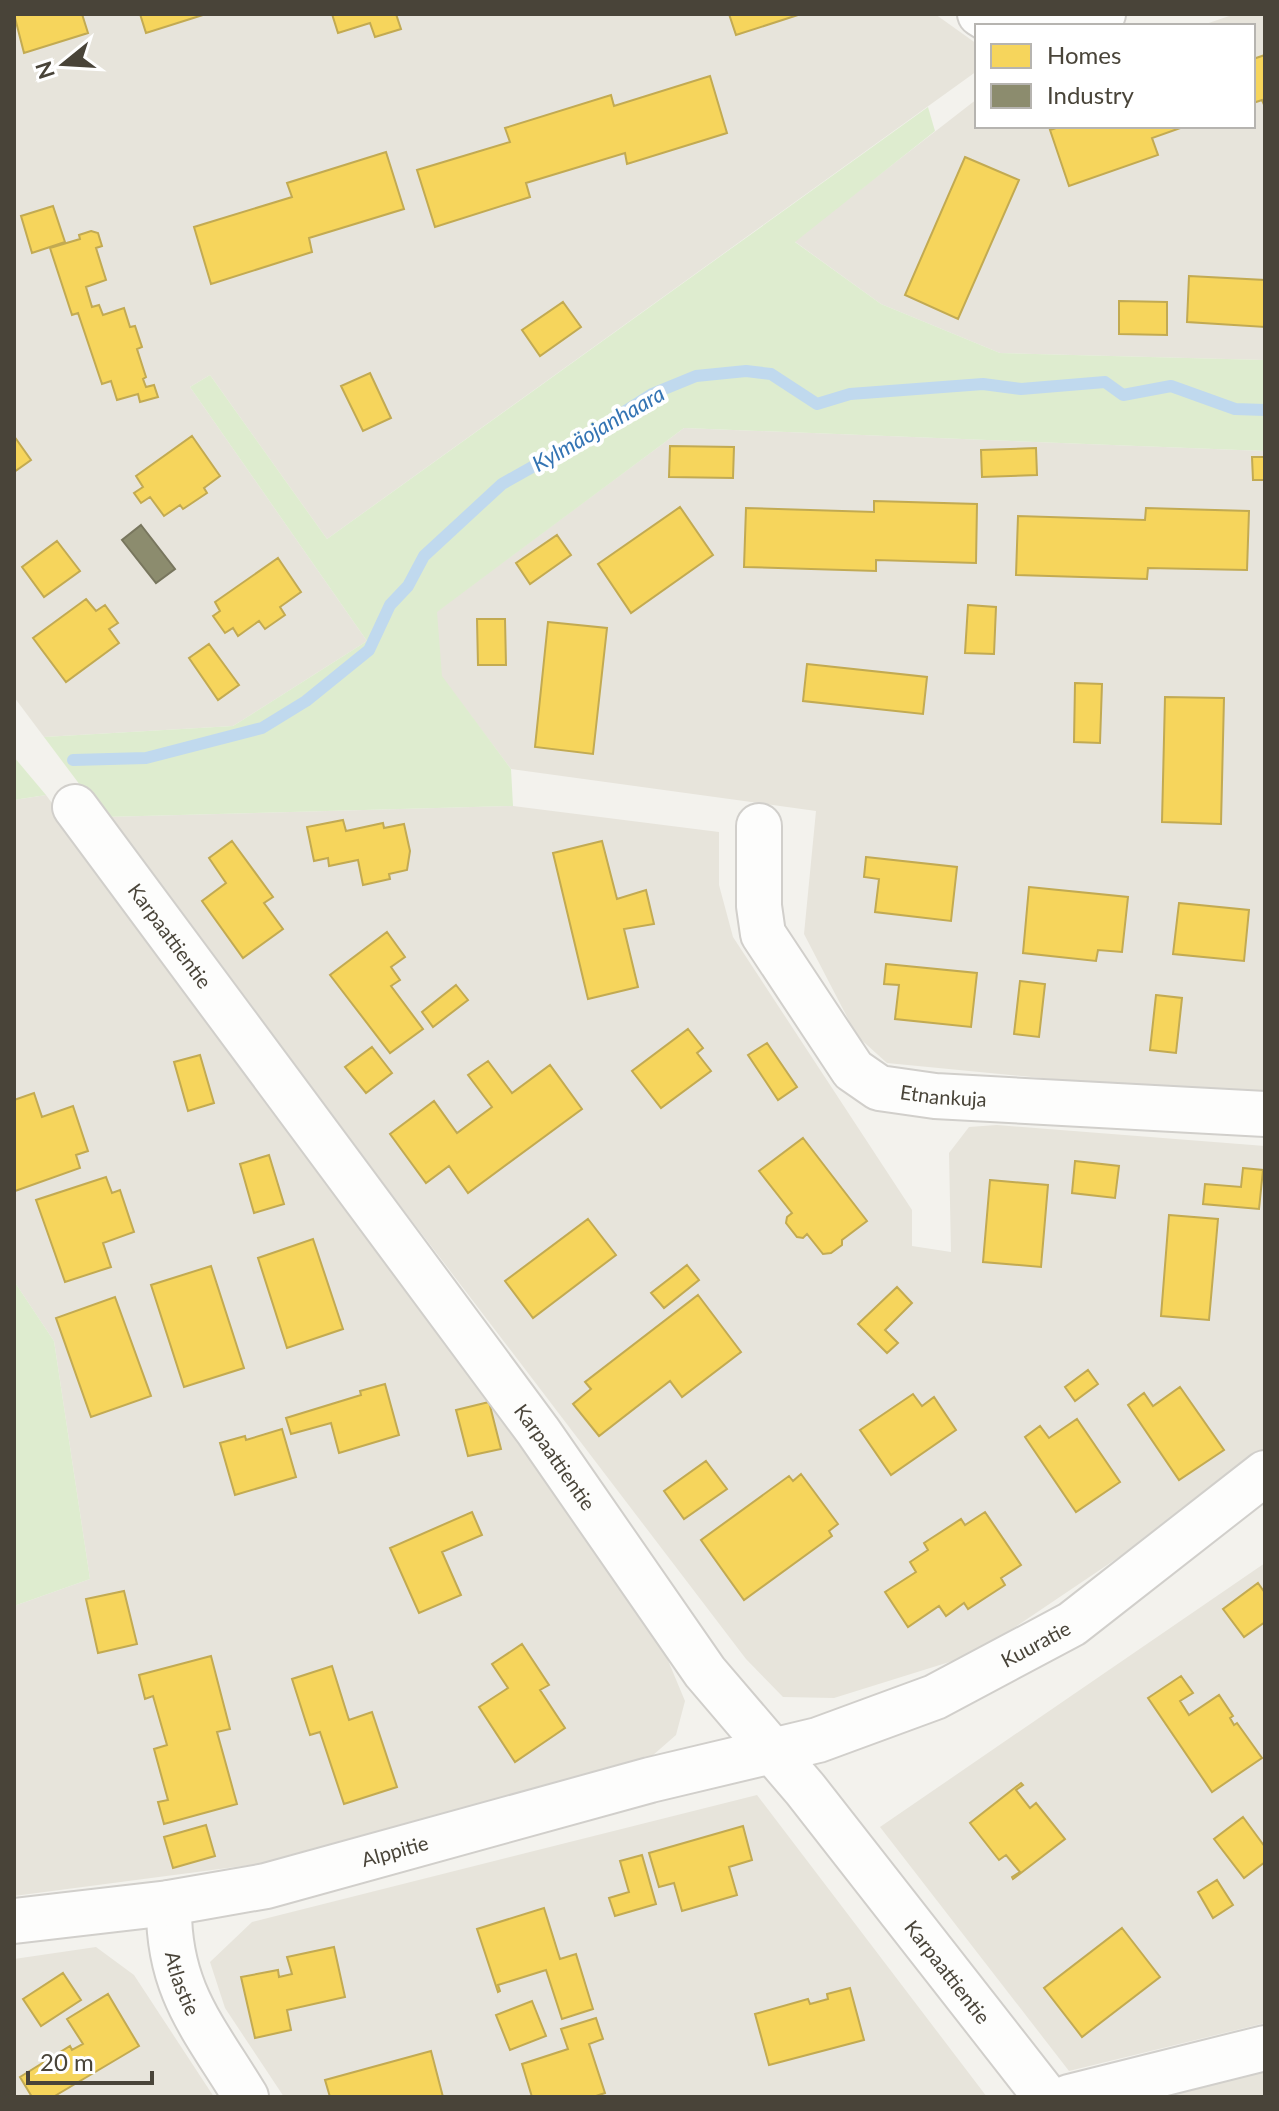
<svg xmlns="http://www.w3.org/2000/svg" width="1279" height="2111" viewBox="0 0 1279 2111" font-family="Lato,sans-serif">
<rect width="100%" height="100%" fill="#f3f2ed"/>
<path fill="#e7e4db" d="M14,14H935L977,44V71L327,539L210,375L190,387L367,641L233,726L44,737L14,697Z
M1235,14H1265V360L1000,353L881,304L794,241L977,99V126H1253V26H1200Z
M684,428L1265,451V1095L1260,1099L887,1063L857,1036L804,934L816,811L511,769L441,676L436,612Z
M46,795L484,1389L667,1658L685,1701L676,1735L644,1763L266,1863L14,1896V1606L90,1579L54,1341L14,1281V800Z
M513,806L719,832V885L733,937L912,1210V1246L951,1252L949,1153L969,1127L997,1125L1265,1146V1450L1257,1464L975,1654L834,1698L783,1697L746,1659L104,817Z
M1265,1563V2023L1069,2071L880,1827Z
M757,1795L987,2097H284L225,2008L210,1962L252,1922Z
M96,1947L134,1975L214,2097H14V1959Z
M1265,2069V2097H1152Z"/>
<path fill="#deeccf" d="M928,107L935,131L795,242L881,304L1000,353L1265,360V451L684,428L437,612L442,676L511,769L513,806L104,817L44,737L233,726L367,641L190,387L210,375L327,539Z
M14,757L46,795L14,800Z
M14,1281L54,1341L90,1579L14,1606Z"/>
<path fill="#f6d55c" stroke="#c2aa52" stroke-width="2" d="M14,14H82L88,33L24,53Z
M140,14H206L146,33Z
M332,14H396L401,29L375,37L370,23L338,33Z
M729,14H801L736,35Z
M1265,55V107L1262,100L1253,103V59Z
M710,76L727,133L627,164L625,153L526,183L530,197L435,227L417,170L510,142L505,128L611,95L614,106Z
M1062,126H1186L1152,138L1158,155L1069,186L1050,130Z
M386,152L404,209L309,238L312,252L211,284L194,227L292,197L287,183Z
M965,157L1019,180L958,319L905,295Z
M53,206L65,242L32,253L21,216Z
M91,231L98,233L102,246L96,248L106,280L86,287L92,307L99,305L103,315L124,308L130,327L135,326L142,347L137,349L146,377L143,379L146,387L154,385L158,397L140,402L138,394L117,400L111,381L102,384L78,313L72,315L50,248L80,239L79,235Z
M1189,276L1265,280V327L1187,322Z
M1119,301L1167,302V335L1119,334Z
M563,302L581,327L540,356L522,330Z
M370,373L391,418L363,431L341,386Z
M14,436L31,460L14,472Z
M192,436L220,476L204,488L207,493L183,509L180,505L164,516L150,497L141,503L134,493L143,487L136,476Z
M670,446L734,447L733,478L669,477Z
M1036,448L1037,475L982,477L981,450Z
M1252,457H1265V480H1253Z
M874,501L977,504L976,563L876,560V571L744,567L746,508L874,512Z
M680,507L713,555L631,613L598,564Z
M1146,508L1249,511L1247,570L1148,568L1147,579L1016,575L1018,516L1145,520Z
M557,535L571,555L530,584L516,563Z
M57,541L80,571L44,597L22,567Z
M278,558L301,592L280,607L285,615L265,629L259,621L238,636L233,628L225,633L213,616L220,611L215,602Z
M86,599L96,611L105,605L118,623L109,629L119,643L66,682L33,638Z
M968,605L996,607L994,654L965,653Z
M477,619H505L506,665H478Z
M548,622L607,628L593,754L535,747Z
M209,644L239,685L218,700L189,658Z
M807,664L927,677L923,714L803,701Z
M1075,683L1102,684L1100,743L1074,742Z
M1165,697L1224,698L1221,824L1162,822Z
M343,820L346,831L383,823L384,828L404,824L410,851L407,870L389,874L390,879L363,885L358,860L329,866L328,858L314,861L307,827Z
M232,841L273,897L264,903L283,929L243,958L202,901L226,883L209,858Z
M602,841L617,899L646,890L654,924L624,929L638,987L588,999L553,853Z
M866,857L957,867L951,921L875,912L879,879L864,877Z
M1029,887L1128,897L1122,952L1098,950L1096,961L1023,953Z
M1179,903L1249,910L1244,961L1173,954Z
M387,932L405,957L391,967L400,980L391,986L423,1029L390,1053L330,975Z
M886,964L977,973L971,1027L895,1019L899,985L884,984Z
M1020,981L1045,984L1039,1037L1014,1034Z
M456,985L468,1000L433,1027L422,1012Z
M1156,995L1182,998L1176,1053L1150,1050Z
M688,1029L703,1048L697,1053L711,1071L661,1108L632,1071Z
M767,1043L797,1087L778,1100L748,1055Z
M372,1047L392,1073L366,1093L345,1067Z
M200,1055L214,1103L188,1111L174,1062Z
M488,1061L512,1093L550,1065L582,1109L468,1193L449,1166L426,1183L390,1134L434,1101L457,1133L492,1107L468,1075Z
M34,1093L42,1117L73,1106L88,1151L76,1155L80,1168L15,1191L14,1100Z
M803,1138L867,1221L842,1240V1245L831,1253L823,1254L807,1234L803,1238L797,1237L786,1223L787,1217L792,1213L759,1171Z
M269,1155L284,1204L254,1213L240,1164Z
M1075,1161L1119,1166L1115,1198L1072,1193Z
M1243,1168L1263,1170L1259,1209L1203,1204L1205,1184L1241,1187Z
M106,1177L112,1193L120,1190L134,1232L103,1243L111,1267L65,1282L36,1200Z
M990,1180L1048,1185L1041,1267L983,1262Z
M1169,1215L1218,1219L1209,1320L1161,1316Z
M588,1219L616,1255L533,1318L505,1281Z
M313,1239L343,1329L287,1348L258,1258Z
M687,1265L699,1280L664,1308L651,1293Z
M211,1266L244,1368L184,1387L151,1285Z
M897,1287L912,1303L885,1330L898,1343L887,1353L858,1324Z
M698,1295L741,1352L682,1397L670,1381L599,1436L573,1404L591,1389L585,1382Z
M115,1297L151,1396L91,1417L56,1318Z
M1088,1370L1098,1384L1075,1401L1065,1387Z
M385,1384L399,1435L339,1453L331,1423L291,1434L286,1418L361,1395L360,1391Z
M1180,1387L1224,1450L1179,1480L1128,1405L1144,1393L1153,1406Z
M913,1394L922,1406L934,1397L956,1430L891,1475L860,1430Z
M489,1402L501,1449L468,1456L456,1410Z
M1077,1419L1120,1482L1076,1512L1025,1437L1040,1426L1049,1438Z
M282,1429L296,1477L235,1495L220,1443L245,1436L246,1440Z
M706,1461L727,1489L684,1519L664,1491Z
M801,1474L838,1524L829,1531L832,1536L744,1600L701,1540L789,1476L793,1481Z
M472,1512L482,1535L442,1552L461,1595L419,1613L390,1548Z
M985,1512L1021,1565L1001,1578L1005,1585L968,1609L964,1603L946,1616L939,1606L908,1627L885,1592L916,1572L910,1562L928,1550L924,1543L961,1519L965,1525Z
M1258,1583L1265,1593V1622L1244,1637L1223,1609Z
M124,1591L137,1644L98,1653L86,1599Z
M522,1644L549,1685L540,1690L565,1728L515,1762L479,1707L508,1688L492,1664Z
M211,1656L230,1729L217,1732L237,1804L164,1824L158,1802L168,1800L154,1749L167,1745L153,1696L145,1699L139,1675Z
M332,1666L349,1720L372,1712L397,1787L344,1804L320,1732L310,1735L292,1679Z
M1181,1676L1193,1693L1180,1701L1189,1715L1219,1695L1233,1716L1230,1718L1234,1725L1237,1723L1262,1758L1212,1792L1148,1698Z
M1021,1783L1023,1785L1016,1790L1030,1808L1036,1803L1065,1839L1013,1879L1012,1877L1020,1872L1006,1855L999,1860L970,1823Z
M1243,1817L1265,1847V1862L1244,1878L1214,1839Z
M206,1825L215,1856L173,1868L164,1837Z
M743,1826L752,1860L729,1867L737,1895L682,1911L674,1883L659,1887L649,1853Z
M642,1855L656,1904L615,1916L609,1898L629,1892L620,1861Z
M1217,1880L1233,1905L1213,1918L1198,1892Z
M544,1908L560,1959L576,1954L593,2009L562,2019L546,1970L498,1985L500,1991L498,1992L477,1929Z
M1122,1928L1160,1977L1082,2037L1044,1988Z
M334,1947L345,1997L287,2010L291,2030L255,2038L241,1977L278,1970L279,1977L292,1974L287,1957Z
M63,1973L81,2000L41,2026L23,1999Z
M850,1988L864,2040L769,2065L755,2014L808,1999L810,2004L828,1999L827,1994Z
M108,1994L139,2046L53,2097H32L20,2077L70,2046L72,2050L83,2044L67,2019Z
M532,2001L546,2036L510,2050L496,2015Z
M596,2018L603,2039L589,2044L605,2093L593,2097H532L522,2064L568,2049L561,2029Z
M431,2051L443,2097H330L325,2080Z"/>
<path fill="#8c8c6e" stroke="#78765e" stroke-width="2" d="M141,525L175,569L156,583L122,540Z"/>
<g fill="none" stroke-linecap="round" stroke-linejoin="round">
<path stroke="#c0d9ee" stroke-width="12" d="M73,760L146,758L262,728L306,701L369,650L390,605L408,586L424,556L502,484L582,439L652,394L696,376L746,371L771,374L817,404L850,394L983,384L1021,389L1105,382L1123,395L1171,386L1235,409L1265,410"/>
<defs>
<g id="street">
<path d="M980,14L999,26"/>
<path d="M1020,26L1103,14"/>
<path id="s1" d="M75,807L538,1431L705,1672L805,1789L1046,2097"/>
<path id="s2" d="M759,826V906L763,934L853,1070L879,1088L935,1096L1265,1114"/>
<path id="s3" d="M169,1903C167,1989 204,2028 246,2097"/>
<path id="s4" d="M14,1921L169,1903L266,1886L650,1780L818,1740L935,1697L1072,1624L1265,1473"/>
<path d="M1069,2097L1265,2048"/>
</g>
</defs>
<use href="#street" stroke="#d1cfcb" stroke-width="48"/>
<use href="#street" stroke="#fdfdfc" stroke-width="44"/>
</g>
<g text-anchor="middle" dominant-baseline="central" stroke-width="8" stroke-linejoin="round" paint-order="stroke">
<g font-size="20" fill="#494439" stroke="#fff">
<text stroke="none"><textPath href="#s1" startOffset="160">Karpaattientie</textPath></text>
<text stroke="none"><textPath href="#s2" startOffset="368">Etnankuja</textPath></text>
<text stroke="none"><textPath href="#s1" startOffset="808">Karpaattientie</textPath></text>
<text stroke="none"><textPath href="#s4" startOffset="1064">Kuuratie</textPath></text>
<text stroke="none"><textPath href="#s4" startOffset="388">Alppitie</textPath></text>
<text stroke="none"><textPath href="#s1" startOffset="1456">Karpaattientie</textPath></text>
<text stroke="none"><textPath href="#s3" startOffset="82">Atlastie</textPath></text>
</g>
<g font-size="22" font-style="italic" fill="#3474b3" stroke="#fff">
<text transform="translate(598 428) rotate(-30)">Kylmäojanhaara</text>
</g>
</g>
<rect width="1279" height="2111" fill="none" stroke="#494439" stroke-width="32"/>
<rect x="975" y="24" width="280" height="104" fill="#ffffff" stroke="#b6b4b0" stroke-width="2"/>
<rect x="991" y="44" width="40" height="24" fill="#f6d55c" stroke="#b6b4b0" stroke-width="2"/>
<text x="1047" y="64" font-size="24" fill="#494439">Homes</text>
<rect x="991" y="84" width="40" height="24" fill="#8c8c6e" stroke="#b6b4b0" stroke-width="2"/>
<text x="1047" y="104" font-size="24" fill="#494439">Industry</text>
<g transform="translate(64 64) rotate(252)" stroke="#ffffff" stroke-width="6" paint-order="stroke">
<path d="M0-6L14 30L0 20L-14 30Z" fill="#494439"/>
<text y="-12" font-size="22" font-weight="bold" text-anchor="middle" fill="#494439">N</text>
</g>
<path d="M28 2071v12h124v-12" fill="none" stroke="#494439" stroke-width="4"/>
<text x="40" y="2071" font-size="24" fill="#494439" stroke="#ffffff" stroke-width="6" paint-order="stroke">20 m</text>
</svg>
